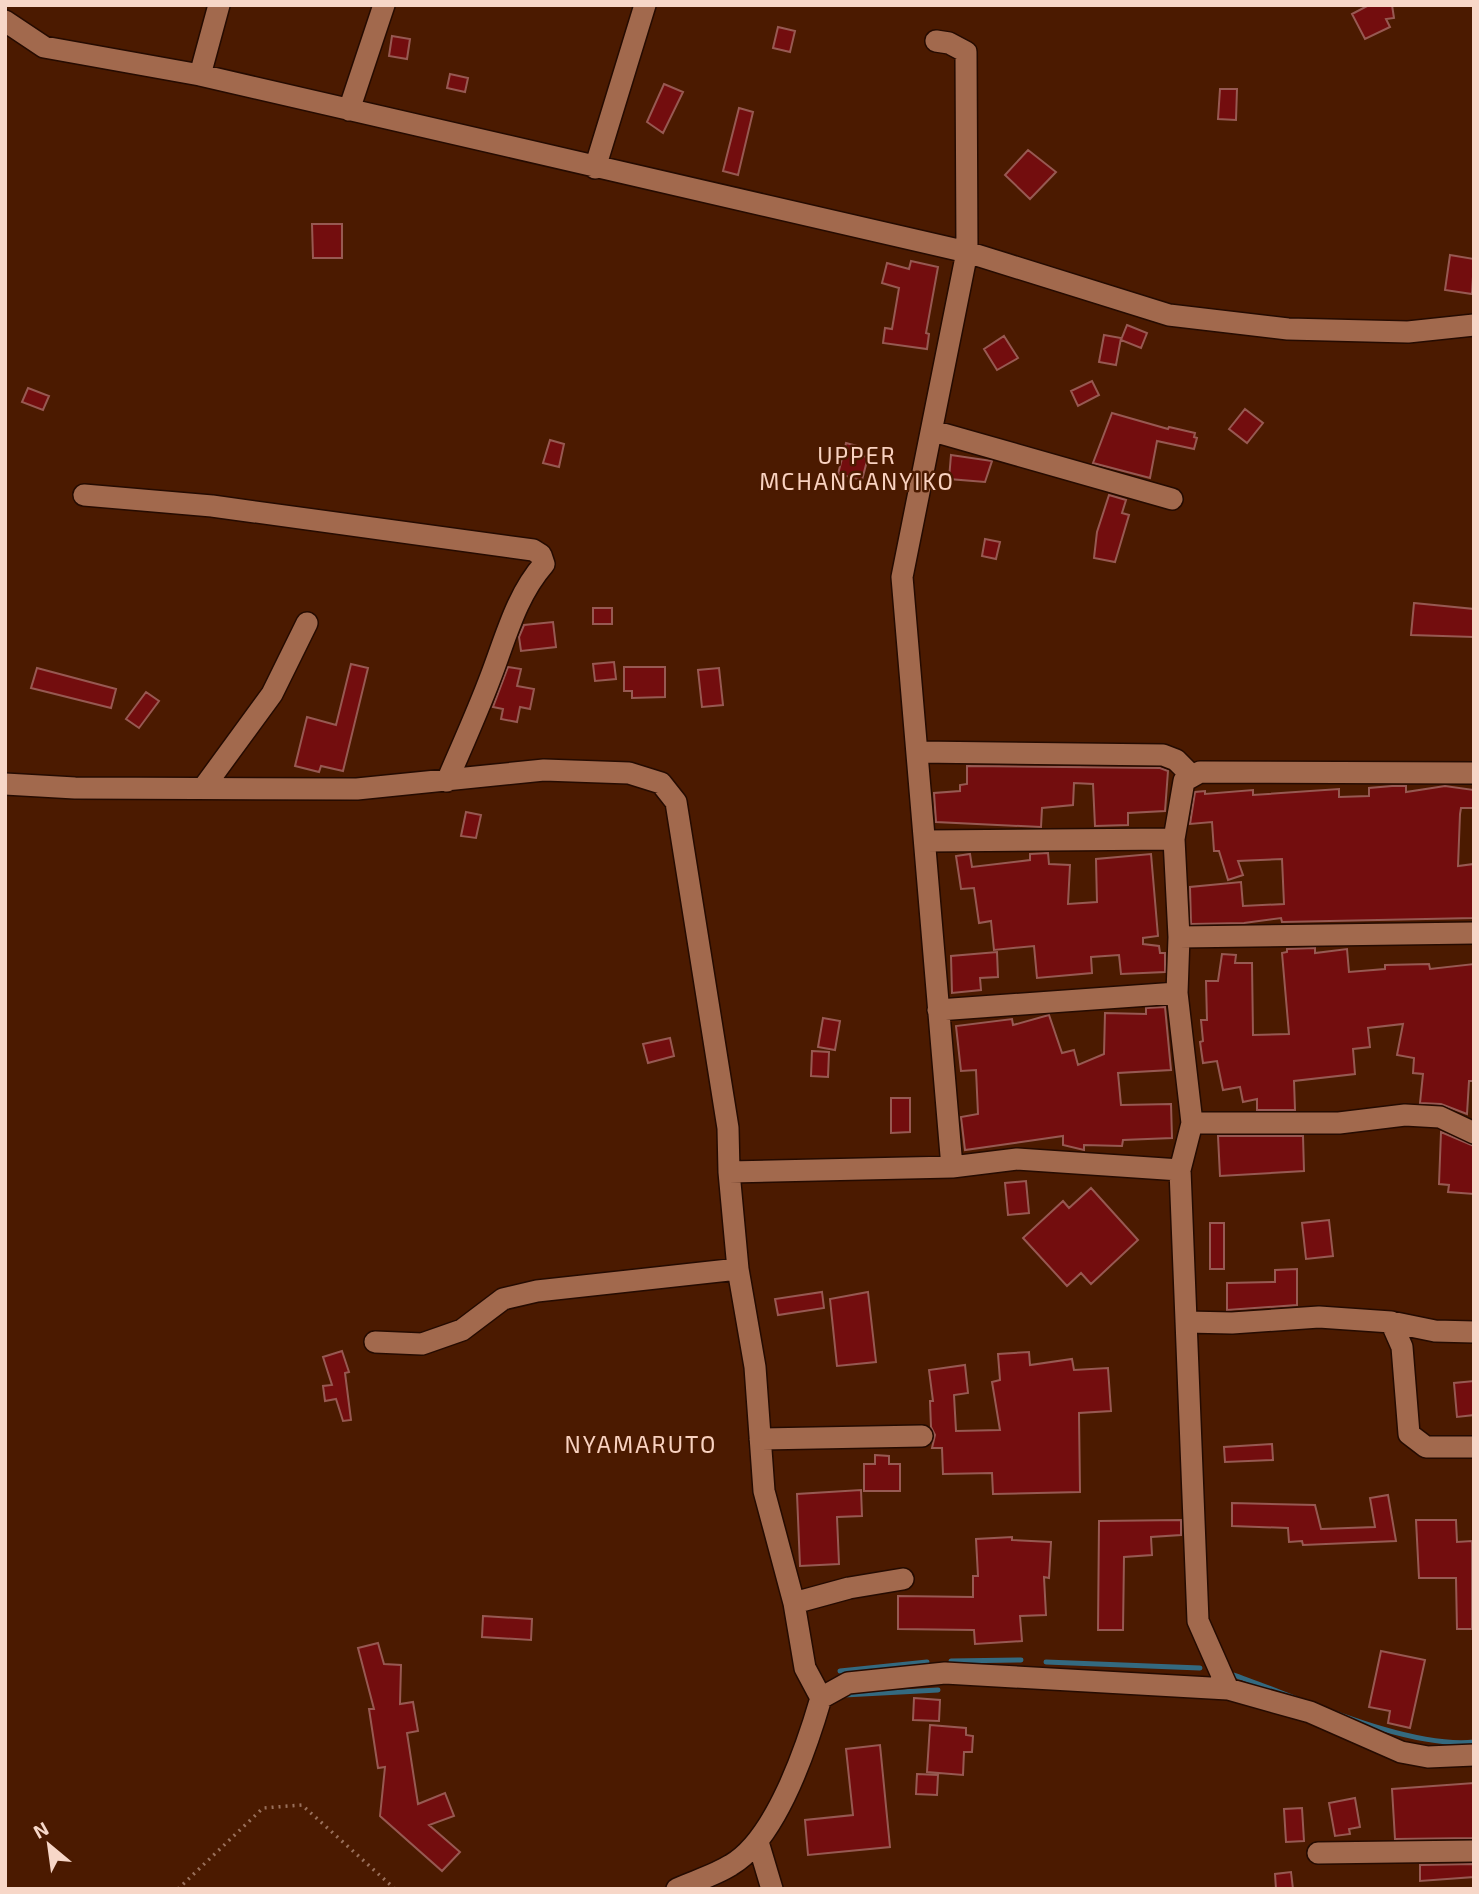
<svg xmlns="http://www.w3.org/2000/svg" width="1479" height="1894" viewBox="0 0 1479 1894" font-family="'Exo 2',sans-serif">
<rect width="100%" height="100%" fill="#4b1a00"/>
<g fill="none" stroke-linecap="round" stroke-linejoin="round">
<path stroke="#346a80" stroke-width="5" d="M951,1661L1021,1660
M1046,1662L1200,1668
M840,1671L927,1662
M1231,1674C1298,1697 1406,1749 1474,1742
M844,1695L938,1690"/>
</g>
<path fill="#730d0e" stroke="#975952" stroke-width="2" d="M1369,5H1392L1394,18L1386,19L1390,27L1365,39L1352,14Z
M778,27L795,31L790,52L773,48Z
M392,36L410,39L407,59L389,56Z
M450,74L468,78L465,92L447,88Z
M664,84L683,92L663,133L647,122Z
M1220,89H1237L1236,120L1218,119Z
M739,108L753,112L738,175L723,171Z
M1028,150L1056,172L1030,199L1005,175Z
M312,224H342V258H313Z
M1450,255L1474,259L1472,294L1445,290Z
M911,261L938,267L926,333L929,334L927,349L883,343L885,328L892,329L899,288L882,283L887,263L909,269Z
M1127,325L1147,333L1141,348L1121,340Z
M1104,335L1121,338L1116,365L1099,362Z
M1004,336L1018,358L997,370L984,349Z
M1092,381L1099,395L1078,406L1071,391Z
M28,388L49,396L43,410L22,402Z
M1245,409L1263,423L1247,443L1229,429Z
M1112,413L1168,429L1169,427L1195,433L1194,437L1197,438L1194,449L1157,441L1150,478L1093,463Z
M550,440L564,444L559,467L543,463Z
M846,443L861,447L859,455L868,457L862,480L838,474Z
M951,455L992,461L985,482L949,479Z
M1109,495L1126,500L1122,513L1129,515L1115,562L1094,558L1097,532Z
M985,539L1000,542L996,559L982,556Z
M1414,603L1474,609V637L1411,635Z
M593,608H612V624H593Z
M553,622L556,647L521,651L519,637L524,625Z
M614,662L616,679L595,681L593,664Z
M351,664L368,668L343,771L321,766L319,772L295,766L307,717L336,725Z
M508,667L521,669L517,686L534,689L530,709L520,707L517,722L501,719L503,709L493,707Z
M624,667H665V697L632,698V691H624Z
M37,668L116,689L111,708L31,688Z
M719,668L723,705L702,707L698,670Z
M146,692L159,701L139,728L126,719Z
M967,766L1160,768L1168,771L1165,811L1128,813V825L1095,826L1093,784L1074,783L1073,805L1042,808L1041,827L936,822L934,793L960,791V785L967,784Z
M1392,786H1406V792L1445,786L1474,790V808H1461L1460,814L1458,866L1474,864V918L1282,922L1281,918L1244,923L1191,924L1190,887L1241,882L1243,906L1284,904L1282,859L1238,861L1243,875L1228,880L1219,851H1214L1212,822L1190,824L1195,792L1205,791V794L1253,790V795L1339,789V797L1369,796V788Z
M466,812L481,815L476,838L461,836Z
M1048,853L1049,864L1070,865L1068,904L1097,902L1096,859L1151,854L1158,936L1143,938V944L1159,946L1160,953H1165V972L1121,974L1119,955L1091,957L1092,973L1037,978L1034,946L994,950L991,921L979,923L974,888L961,889L956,856L970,854L972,867L1030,860V854Z
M1315,948V953L1347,949L1349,972L1385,969V965L1429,964L1430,969L1474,964V1081H1469L1467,1114L1441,1104L1420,1103L1423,1074L1413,1073L1414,1058L1397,1055L1403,1024L1368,1028L1370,1047L1353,1049L1355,1074L1294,1081L1295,1110H1257V1099L1243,1102L1240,1087L1223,1090L1217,1061L1203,1063L1200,1042L1203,1041L1201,1020H1207L1206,981H1218L1222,954L1236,955L1235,963H1252L1253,1035L1289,1034L1282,953L1287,952V949Z
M997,952L998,977L980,978L981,990L952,993L951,956Z
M1165,1007L1171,1070L1118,1073L1121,1105L1171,1104L1172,1138L1123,1140L1122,1146L1084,1145V1150L1063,1145V1136L965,1150L961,1117L978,1114L976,1070L961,1071L956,1026L1012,1019L1013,1025L1049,1015L1062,1053L1074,1050L1078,1065L1104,1054L1105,1013L1146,1014V1008Z
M823,1018L840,1021L835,1050L818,1047Z
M670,1038L674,1056L648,1063L643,1044Z
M812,1051L829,1052L828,1077L811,1076Z
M891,1098H910V1132L891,1133Z
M1441,1132L1474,1146V1194L1448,1192L1449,1185L1439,1184Z
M1218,1136H1303L1304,1171L1220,1176Z
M1026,1181L1029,1213L1008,1215L1005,1183Z
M1091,1188L1138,1240L1091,1284L1081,1273L1067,1286L1023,1238L1063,1201L1069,1208Z
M1329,1220L1333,1256L1306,1259L1302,1223Z
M1210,1223H1224V1269H1210Z
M1297,1269V1305L1227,1310V1283L1275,1282V1270Z
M822,1292L824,1308L778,1315L775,1299Z
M868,1292L876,1362L837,1366L830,1299Z
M342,1351L349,1372L345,1373L351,1420L343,1421L336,1399L325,1401L323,1386L332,1385L323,1357Z
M1029,1352L1030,1365L1072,1359L1074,1370L1108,1368L1111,1411L1079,1413L1080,1492L993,1494L992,1473L943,1474L942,1448H932L935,1435L931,1427L930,1401H933L929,1370L965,1365L968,1393L954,1395L956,1431L1000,1430L992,1382L1000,1380L998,1354Z
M1474,1381V1415L1457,1417L1454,1383Z
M1272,1444L1273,1460L1225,1462L1224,1447Z
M875,1455L889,1456V1464H900V1491H864V1464H875Z
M861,1490L862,1516L837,1517L839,1564L800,1566L797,1494Z
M1388,1495L1396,1541L1303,1545L1302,1541L1289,1542L1288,1528L1232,1526V1503L1315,1505L1321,1529L1375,1527L1370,1498Z
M1181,1520V1535L1151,1537L1152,1555L1124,1557L1123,1630H1098L1099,1521Z
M1416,1520H1456L1457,1542L1472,1541V1629H1457L1456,1578H1419Z
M1012,1537V1540L1051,1542L1049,1578L1044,1577L1046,1615L1020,1616L1022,1641L975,1644L974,1630L898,1629V1596L973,1597V1576H978L976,1539Z
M483,1616L532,1619L531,1640L482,1637Z
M378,1643L384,1664L401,1665L400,1704L413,1702L418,1731L407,1733L418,1804L445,1793L454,1816L429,1825L460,1852L442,1871L380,1816L385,1767L378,1768L369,1709H374L358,1648Z
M1381,1651L1425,1660L1410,1728L1388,1723L1390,1711L1369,1707Z
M914,1698L940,1700L939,1721L913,1720Z
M930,1725L966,1728V1735L973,1736L972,1752H964L963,1775L927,1772Z
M880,1745L890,1847L808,1855L805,1820L853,1815L846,1749Z
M917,1774L938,1775L937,1795L916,1794Z
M1474,1783V1838L1395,1839L1392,1789Z
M1355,1798L1360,1827L1349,1829L1350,1834L1335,1836L1329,1803Z
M1302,1808L1304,1841L1286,1842L1284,1809Z
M1474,1864V1877L1420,1881V1865Z
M1291,1872L1293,1889H1276L1275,1874Z"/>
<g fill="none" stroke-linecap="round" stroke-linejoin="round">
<defs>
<path id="minor" d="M5,21L44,47L200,75L967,252L1169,315L1288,329L1408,332L1474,325
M936,41L949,43L966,52L967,252L902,577L952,1167L1017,1159L1180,1170
M200,75L219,5
M349,110L384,5
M595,168L645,5
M933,431L1172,499
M84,495L212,506L533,550L541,555L544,564C516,596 506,637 491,676C478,711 462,746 447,781
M918,752L1163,755L1176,760L1191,775
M5,784L75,788L357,789L544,770L629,773L661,783L676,802L728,1128L729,1172L738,1269L755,1367L764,1491L794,1603L805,1668L821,1698
M204,787L272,694L307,623
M1174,839L1179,937L1177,993L1192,1123
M926,841L1174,839L1184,781L1200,772L1474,773
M1179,937L1474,933
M938,1010L1177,993
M729,1172L952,1167
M1186,1322L1232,1323L1319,1317L1391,1322L1402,1347L1409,1434L1426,1447H1474
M1391,1322L1435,1331L1474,1332
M375,1342L422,1344L462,1330L503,1299L537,1291L738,1269
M760,1439L922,1436
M794,1603L849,1588L903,1579
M1228,1689L1198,1621L1180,1170L1192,1123H1339L1405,1115L1440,1117L1474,1133
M758,1842L772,1889
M1318,1853L1474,1851
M677,1889C695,1881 715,1875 731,1865C776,1839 807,1746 821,1698L848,1683L945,1673L1228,1689L1310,1712L1401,1752L1428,1757L1474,1755"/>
</defs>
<use href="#minor" stroke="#250b01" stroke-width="24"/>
<path stroke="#99705b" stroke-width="3.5" stroke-dasharray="2 5" stroke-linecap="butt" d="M178,1889L263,1808L302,1805L395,1889"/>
<use href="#minor" stroke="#a2694d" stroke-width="21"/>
</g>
<g text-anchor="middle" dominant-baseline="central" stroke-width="5" stroke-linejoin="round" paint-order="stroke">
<g font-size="23" letter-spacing="2" fill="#f9d2c0" stroke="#4b1a00">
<text x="857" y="455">UPPER<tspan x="857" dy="26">MCHANGANYIKO</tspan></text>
<text x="641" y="1444">NYAMARUTO</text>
</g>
</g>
<rect width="1479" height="1894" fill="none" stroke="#f7d7c8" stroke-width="14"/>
<g transform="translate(49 1845) rotate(331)" stroke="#4b1a00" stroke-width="5" paint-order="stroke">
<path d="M0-5L12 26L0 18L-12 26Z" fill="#f7d7c8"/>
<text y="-10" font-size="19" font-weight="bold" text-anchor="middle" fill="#f7d7c8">N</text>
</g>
</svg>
